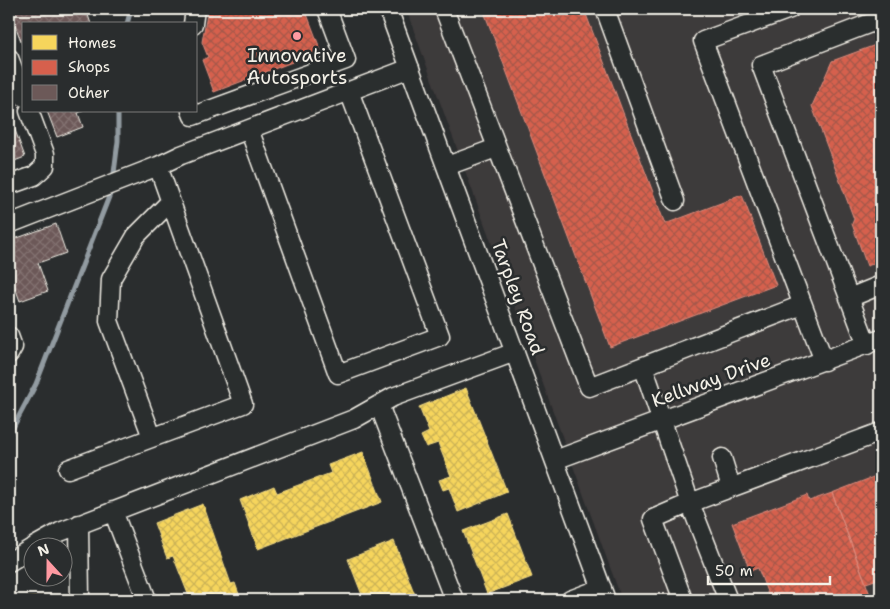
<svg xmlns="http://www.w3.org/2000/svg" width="890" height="609" viewBox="0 0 890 609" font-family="'Shantell Sans',sans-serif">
<defs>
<pattern id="homes-cross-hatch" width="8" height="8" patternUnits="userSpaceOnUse" patternTransform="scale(1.25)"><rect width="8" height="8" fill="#f6d55c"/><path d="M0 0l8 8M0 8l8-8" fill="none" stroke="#cbb256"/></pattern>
<pattern id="shops-cross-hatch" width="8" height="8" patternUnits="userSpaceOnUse" patternTransform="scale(1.25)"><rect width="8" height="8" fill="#d6604d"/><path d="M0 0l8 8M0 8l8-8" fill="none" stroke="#a5584b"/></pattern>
<pattern id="building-cross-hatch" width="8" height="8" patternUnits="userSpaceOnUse" patternTransform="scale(1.25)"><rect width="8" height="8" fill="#6c5958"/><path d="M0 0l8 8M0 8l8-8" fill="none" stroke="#827170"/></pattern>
</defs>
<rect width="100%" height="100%" fill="#2a2d2e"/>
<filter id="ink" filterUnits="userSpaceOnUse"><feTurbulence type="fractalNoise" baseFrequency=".02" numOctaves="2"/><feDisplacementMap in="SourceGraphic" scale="10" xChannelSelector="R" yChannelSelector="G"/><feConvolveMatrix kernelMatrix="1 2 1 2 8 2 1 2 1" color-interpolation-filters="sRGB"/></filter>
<g filter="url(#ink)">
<path fill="#3e3a3b" d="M406,9H881V600H622Z"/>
<path fill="url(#homes-cross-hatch)" stroke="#f5dd86" d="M466,388L507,492L458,512L449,488L443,490L439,480L451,476L438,443L426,447L421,436L429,432L419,407Z
M363,452L382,502L258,549L240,500L274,486L277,493L331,473L328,465Z
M203,504L231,584L235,583L241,600H187L190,599L173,556L167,558L154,523Z
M508,514L532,577L487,594L463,531Z
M394,541L417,600H364L348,559Z
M42,597L43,600H9Z"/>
<path fill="url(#shops-cross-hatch)" stroke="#df8c7c" d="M208,9H305L321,51L214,92L202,60L208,57L202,42Z
M483,9H584L665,224L742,195L776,285L610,347Z
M881,43V261L867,266L852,224L854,219L812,106L832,61Z
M881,474V578L866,583L832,493Z
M832,493L872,600H770L758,568L750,571L732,523L807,495L809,501Z"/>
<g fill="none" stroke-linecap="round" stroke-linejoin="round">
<path stroke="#929ba1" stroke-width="5" d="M127,24L131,9
M114,173L118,141V111
M9,435L36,384L112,189"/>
</g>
<path fill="url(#building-cross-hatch)" stroke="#f4f1e8" d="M9,9H86L91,24H24V49Z
M47,111H83L78,113L83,127L57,137Z
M9,114L25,157L9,163Z
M56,224L66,253L38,263L48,291L20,301L9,271V241Z"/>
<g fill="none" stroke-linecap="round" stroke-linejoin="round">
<defs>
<path id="minor" d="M388,9L606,600
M444,9L589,387L802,305
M605,9L675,201
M790,9L703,41L824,361
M193,24L195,9
M9,58L24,97
M191,111L193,116L346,60L327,9
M249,129L338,374L440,336L349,91
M447,166L496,148
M9,185L34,176L45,166V154L29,111
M9,224L158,166L181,155L410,68
M849,298L881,285
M9,336L13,347L9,354
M867,345L761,65L881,19
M643,366L690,503L728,600
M379,405L454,600
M152,437L109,321L111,279L136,236L170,202
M722,458L731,487
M555,460L881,339
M68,469L243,404L158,166
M113,511L147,600
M79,524L80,600
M35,546L60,532L354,419L393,397L515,352
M9,562L32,548
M570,600L602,588
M683,600L653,519L690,503L881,432"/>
</defs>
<use href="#minor" stroke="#f4f1e8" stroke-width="21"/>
<use href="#minor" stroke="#2a2d2e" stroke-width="18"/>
</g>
</g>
<circle fill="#ff9aa2" stroke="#2a2d2e" stroke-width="2" cx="297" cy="36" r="5"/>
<g text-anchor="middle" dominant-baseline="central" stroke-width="5" stroke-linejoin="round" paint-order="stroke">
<g font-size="19" fill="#f4f1e8" stroke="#2a2d2e">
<text x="297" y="55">Innovative<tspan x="297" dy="22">Autosports</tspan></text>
</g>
<g font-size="19" fill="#f4f1e8" stroke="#2a2d2e">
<text transform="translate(518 297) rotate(70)">Tarpley Road</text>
<text transform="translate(711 380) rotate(-20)">Kellway Drive</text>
</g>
</g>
<rect width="890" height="609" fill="none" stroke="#2a2d2e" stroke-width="30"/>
<rect x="15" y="15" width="860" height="579" fill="none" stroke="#f4f1e8" stroke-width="2" filter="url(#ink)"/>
<rect x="22" y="22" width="175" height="90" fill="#2a2d2e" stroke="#7b7b78"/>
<rect x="32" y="35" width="25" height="15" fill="#f6d55c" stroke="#7b7b78"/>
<text x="68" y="48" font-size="15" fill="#f4f1e8">Homes</text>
<rect x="32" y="60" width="25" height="15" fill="#d6604d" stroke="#7b7b78"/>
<text x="68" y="72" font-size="15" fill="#f4f1e8">Shops</text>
<rect x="32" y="85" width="25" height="15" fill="#6c5958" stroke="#7b7b78"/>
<text x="68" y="98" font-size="15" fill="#f4f1e8">Other</text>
<g transform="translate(48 562) rotate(339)"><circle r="24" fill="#2a2d2e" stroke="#7b7b78"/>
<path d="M0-4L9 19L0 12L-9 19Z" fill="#ff9aa2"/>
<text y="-8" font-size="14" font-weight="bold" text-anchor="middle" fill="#f4f1e8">N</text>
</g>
<path d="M708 576v8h122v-8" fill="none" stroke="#f4f1e8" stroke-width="2.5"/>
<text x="715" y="576" font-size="15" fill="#f4f1e8" stroke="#2a2d2e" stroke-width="4" paint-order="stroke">50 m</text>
</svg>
